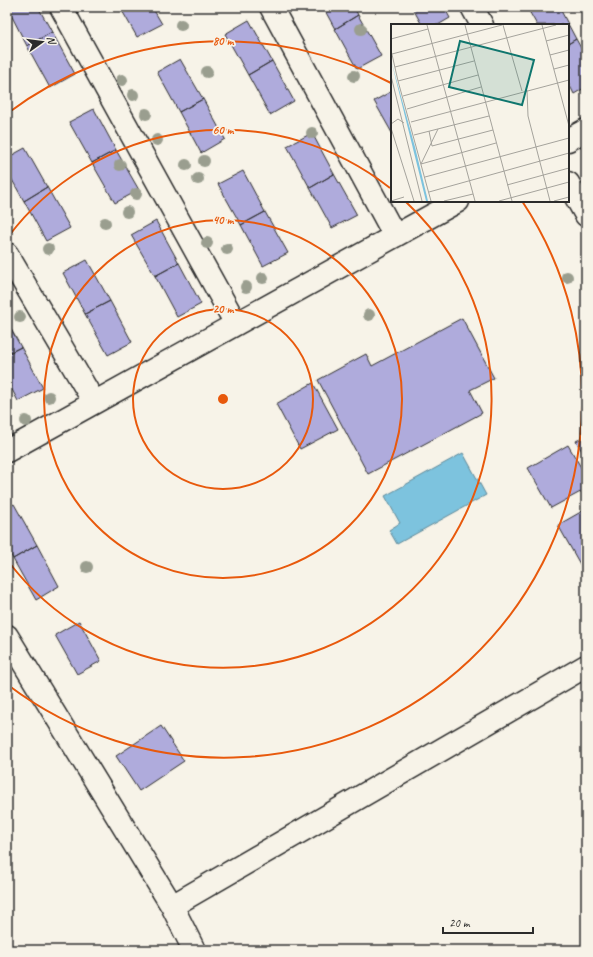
<svg xmlns="http://www.w3.org/2000/svg" width="593" height="957" viewBox="0 0 593 957" font-family="Caveat,sans-serif">
<rect width="100%" height="100%" fill="#f7f3e8"/>
<filter id="ink" filterUnits="userSpaceOnUse"><feTurbulence type="fractalNoise" baseFrequency=".025" numOctaves="2"/><feDisplacementMap in="SourceGraphic" scale="8" xChannelSelector="R" yChannelSelector="G"/><feConvolveMatrix kernelMatrix="1 2 1 2 8 2 1 2 1" color-interpolation-filters="sRGB"/></filter>
<g filter="url(#ink)">
<path fill="#7dc3de" stroke="#5c8696" d="M463,453L486,495L397,544L389,530L400,523L385,496Z"/>
<path fill="#afabdc" stroke="#2b2b2b" d="M7,7H38L52,32L27,46Z
M120,7H152L162,24L137,37Z
M323,7H354L358,15L335,29Z
M412,7H444L450,18L438,25H422Z
M537,7H559L576,39L568,44V25H537L529,11Z
M358,15L381,56L357,69L335,29Z
M249,20L272,61L248,75L225,34Z
M52,32L75,74L50,88L27,46Z
M576,39L586,57V87L574,94L568,82V44Z
M180,59L203,99L179,112L157,72Z
M272,61L294,101L270,115L248,75Z
M392,91V133L374,101Z
M203,99L225,139L201,153L179,112Z
M94,109L116,150L92,163L69,122Z
M312,133L334,174L310,188L287,146Z
M25,148L47,187L24,201L7,171V158Z
M116,150L139,190L115,203L92,163Z
M243,171L265,212L241,225L218,184Z
M334,174L357,215L332,228L310,188Z
M47,187L70,228L46,241L24,201Z
M265,212L288,253L263,266L241,225Z
M156,221L179,263L155,276L131,235Z
M87,260L110,301L85,314L63,273Z
M179,263L201,304L177,317L155,276Z
M110,301L132,342L108,355L85,314Z
M462,318L494,378L470,390L482,413L368,474L318,380L366,354L372,366Z
M7,322L21,347L7,354Z
M21,347L43,388L18,401L7,380V354Z
M313,383L338,429L300,449L276,404Z
M586,436V458L576,441Z
M568,445L586,476V489L551,508L528,468Z
M14,504L37,545L13,559L7,548V508Z
M586,509V563L581,566L558,525Z
M37,545L59,586L36,600L13,559Z
M79,621L101,661L77,674L55,635Z
M161,726L184,761L139,791L116,756Z"/>
<g fill="none" stroke-linecap="round" stroke-linejoin="round">
<defs>
<path id="minor" d="M61,7L236,324
M271,7L395,236
M472,7L482,25
M568,140L586,130
M568,183L586,215
M7,254L94,402
M7,451L458,201
M7,636L172,906L194,950
M172,906L586,666"/>
</defs>
<use href="#minor" stroke="#2b2b2b" stroke-width="25"/>
<use href="#minor" stroke="#f7f3e8" stroke-width="22"/>
</g>
<g fill="#9a9e8f">
<circle cx="181" cy="25" r="6"/>
<circle cx="361" cy="29" r="6"/>
<circle cx="207" cy="72" r="6"/>
<circle cx="354" cy="76" r="6"/>
<circle cx="122" cy="80" r="6"/>
<circle cx="133" cy="95" r="6"/>
<circle cx="146" cy="114" r="6"/>
<circle cx="312" cy="133" r="6"/>
<circle cx="157" cy="140" r="6"/>
<circle cx="204" cy="161" r="6"/>
<circle cx="120" cy="165" r="6"/>
<circle cx="186" cy="165" r="6"/>
<circle cx="198" cy="179" r="6"/>
<circle cx="136" cy="194" r="6"/>
<circle cx="127" cy="212" r="6"/>
<circle cx="105" cy="223" r="6"/>
<circle cx="207" cy="243" r="6"/>
<circle cx="48" cy="249" r="6"/>
<circle cx="227" cy="249" r="6"/>
<circle cx="567" cy="277" r="6"/>
<circle cx="263" cy="278" r="6"/>
<circle cx="246" cy="287" r="6"/>
<circle cx="369" cy="315" r="6"/>
<circle cx="20" cy="317" r="6"/>
<circle cx="49" cy="397" r="6"/>
<circle cx="26" cy="421" r="6"/>
<circle cx="87" cy="567" r="6"/>
</g>
</g>
<g fill="none" stroke="#e8590c" stroke-width="2">
<circle cx="223" cy="399" r="90"/>
<circle cx="223" cy="399" r="179"/>
<path d="M8 237A269 269 0 0 1 390 188M406 202A269 269 0 1 1 8 561"/>
<path d="M8 113A358 358 0 0 1 391 83M522 201A358 358 0 0 1 8 685"/>
</g>
<g transform="translate(391 24)">
<rect width="178" height="178" fill="#f7f3e8"/>
<path d="M0,36L24,123L37,177H35Z" fill="#7dc3de"/>
<path fill="none" stroke="#a5a39c" stroke-width="1" d="M36,1L84,177M74,1L121,177M112,1L131,67M151,1L178,102M0,15L37,5M155,17L178,11M0,26L7,57M1,30L111,1M159,31L178,26M4,43L165,1M163,45L178,41M0,52L31,177M136,66L137,92L159,177M12,72L87,51M16,85L90,63M20,98L178,56M0,100L7,95L13,99M0,104L23,177M38,107L41,122L102,106M23,111L98,92M30,140L105,119M30,140L47,105M34,153L178,114M116,161L178,144M38,168L178,129M0,177L13,173M40,177L7,57L83,37M53,177L82,170M108,177L178,158M163,177L178,173"/>
<path fill="#0f766e" fill-opacity="0.15" stroke="#0f766e" stroke-width="2" d="M69,17L143,36L131,81L58,63Z"/>
<rect width="178" height="178" fill="none" stroke="#2b2b2b" stroke-width="2"/>
</g>
<circle cx="223" cy="399" r="6" fill="#e8590c" stroke="#f7f3e8" stroke-width="2"/>
<g font-size="12" text-anchor="middle" font-weight="bold" fill="#e8590c" stroke="#f7f3e8" stroke-width="3.5" stroke-linejoin="round" paint-order="stroke">
<text x="223" y="45">80 m</text>
<text x="223" y="134">60 m</text>
<text x="223" y="224">40 m</text>
<text x="223" y="313">20 m</text>
</g>
<rect width="593" height="957" fill="none" stroke="#f7f3e8" stroke-width="24"/>
<rect x="12" y="12" width="569" height="933" fill="none" stroke="#2b2b2b" stroke-width="1.5" filter="url(#ink)"/>
<g transform="translate(42 42) rotate(76)" stroke="#f7f3e8" stroke-width="3" paint-order="stroke">
<path d="M0-3L7 15L0 10L-7 15Z" fill="#2b2b2b"/>
<text y="-6" font-size="11" font-weight="bold" text-anchor="middle" fill="#2b2b2b">N</text>
</g>
<path d="M443 927v6h90v-6" fill="none" stroke="#2b2b2b" stroke-width="2"/>
<text x="449" y="927" font-size="12" fill="#2b2b2b" stroke="#f7f3e8" stroke-width="3" paint-order="stroke">20 m</text>
</svg>
